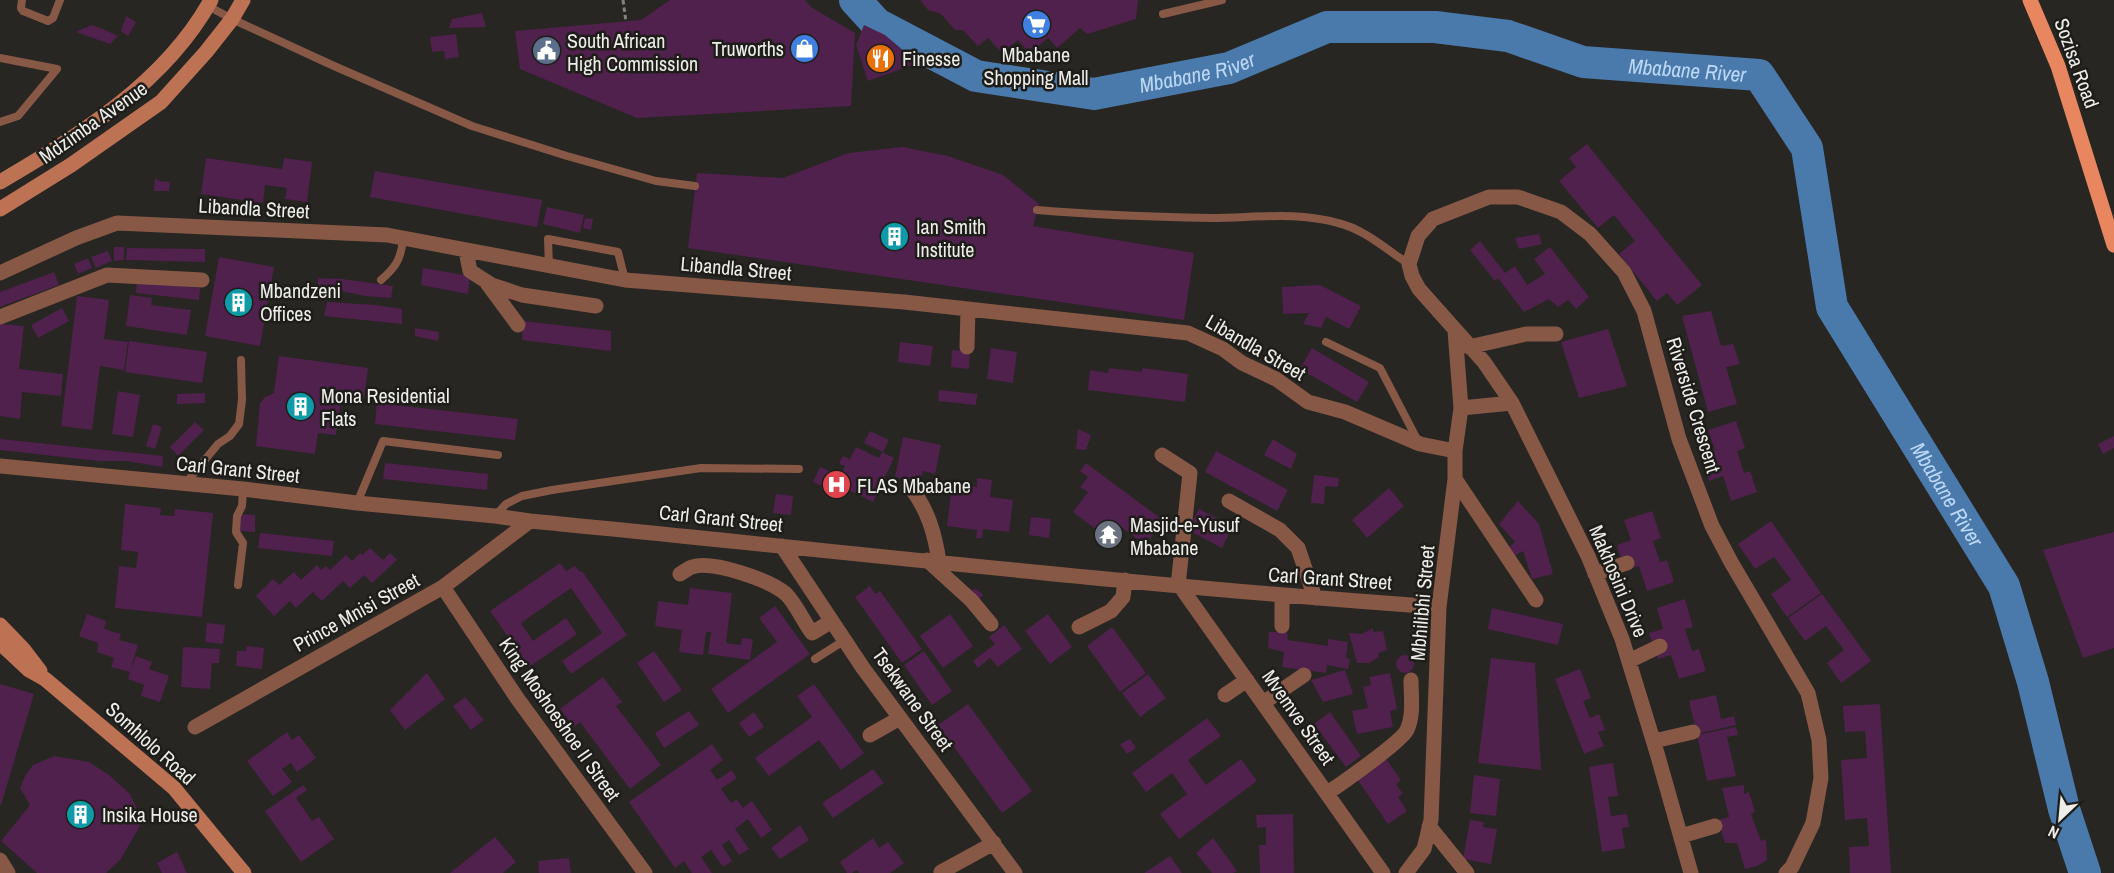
<svg xmlns="http://www.w3.org/2000/svg" width="2114" height="873" viewBox="0 0 2114 873" font-family="'Archivo Narrow',sans-serif">
<rect width="100%" height="100%" fill="#272622"/>
<g fill="none" stroke-linecap="round" stroke-linejoin="round">
<path stroke="#4a7aab" stroke-width="32" id="s1" d="M855,0L877,24L976,76L1094,94L1229,68L1327,27H1435L1508,36L1583,62L1759,75L1807,148L1832,307L2004,586L2033,682L2064,809L2085,873"/>
</g>
<path fill="#4f214c" d="M670,0H805L811,7L855,33L851,106L637,118L520,69L515,31L641,20Z
M920,0H1138L1136,19L1087,34L1080,28L1057,48L1048,38L1030,53L1018,40L1002,53L988,38L978,46L963,30H955L941,14L928,10Z
M482,13L486,27L449,28L452,19Z
M126,16L136,22L128,36L121,31Z
M91,25L103,29L118,36L110,44L76,32Z
M864,25L885,35L918,63L868,81L856,45Z
M456,34L459,57L445,59L444,51L432,52L430,37Z
M1587,144L1702,285L1677,305L1667,293L1657,301L1619,254L1635,241L1614,215L1598,228L1559,181L1576,167L1569,158Z
M903,147L948,156L1003,175L1039,204L1033,226L1194,253L1184,320L688,248L697,173L783,178L848,153Z
M206,158L282,169L284,158L312,162L307,202L285,199L287,188L265,185L263,203L201,194Z
M375,171L542,200L537,227L370,197Z
M155,178L159,181L170,182L169,191H154Z
M547,207L584,215L580,233L543,224Z
M585,218L593,219L591,230L583,228Z
M1539,234L1542,244L1519,249L1515,238Z
M1480,241L1505,273L1515,266L1527,285L1545,274L1534,259L1550,247L1589,297L1576,309L1568,300L1558,307L1549,299L1524,312L1498,278L1495,281L1470,250Z
M114,247H124V260L114,261Z
M127,248L205,249V262L126,260Z
M108,251L112,261L96,268L91,257Z
M219,257L274,267L260,346L205,336Z
M88,258L92,268L78,274L74,264Z
M423,268L470,276L468,294L421,285Z
M54,272L59,285L0,307V292Z
M318,278L342,279L393,286L391,298L365,296L341,291L318,290Z
M137,281L200,288L199,300L136,293Z
M1320,285L1361,306L1349,329L1326,317L1321,328L1303,324L1309,313L1283,314L1282,287Z
M130,295L152,298L151,305L191,310L187,335L126,326Z
M77,296L109,300L104,339L128,342L124,370L100,366L92,430L61,426Z
M327,302L376,305L402,309V324L324,316Z
M62,308L69,321L38,338L31,325Z
M1711,311L1721,346L1733,344L1740,364L1726,367L1737,404L1708,412L1682,316Z
M523,321L611,331V351L522,340Z
M0,324L24,326L19,369L63,374L61,396L22,392L20,419L0,416Z
M415,328L439,332L438,341L415,336Z
M1608,329L1627,386L1579,398L1561,342Z
M129,341L207,352L202,383L125,372Z
M900,342L933,346L930,366L898,362Z
M991,348L1017,352L1013,383L987,379Z
M1312,348L1369,382L1357,402L1300,369Z
M952,350L970,351L969,369L951,367Z
M279,356L368,368L364,398L342,395L336,435L318,433L315,454L256,446L260,403L265,397L274,393Z
M1109,368L1142,372V368L1188,374L1185,402L1088,390L1090,370L1108,373Z
M939,390L977,394L976,405L938,401Z
M118,391L140,395L133,437L112,434Z
M205,393V403L177,404V394Z
M377,403L518,419L515,440L375,424Z
M1736,421L1745,448L1737,451L1744,473L1750,471L1757,492L1731,501L1723,476L1709,481L1701,455L1715,450L1708,430Z
M195,422L204,430L178,456L170,447Z
M153,424L162,427L155,449L146,446Z
M1078,429L1091,435L1086,450L1076,449Z
M870,431L889,440L883,452L864,443Z
M2114,436V448L2103,454L2098,444Z
M903,437L941,445L935,474L923,471L920,483L895,477Z
M0,439L163,456L162,467L127,461H99L0,450Z
M1273,439L1297,454L1291,469L1264,455Z
M856,447L879,458L882,452L894,458L873,502L849,490L845,497L813,482L820,467L840,476L845,466L839,464L843,456L850,459Z
M1216,451L1288,490L1277,511L1205,472Z
M385,463L488,474L487,490L383,479Z
M1086,463L1164,521L1145,545L1116,523L1106,537L1073,512L1088,492L1080,487L1088,477L1080,471Z
M1314,475L1339,478L1338,487L1325,486L1324,504L1311,503Z
M977,478L992,480L990,497L1013,500L1009,532L983,529L982,538H976L977,530L947,526L952,484L977,487Z
M1389,488L1404,506L1367,538L1352,520Z
M776,494L793,496L791,515L773,513Z
M1518,501L1539,524L1553,574L1532,579L1523,551L1514,556L1508,548L1515,542L1499,524Z
M125,504L161,508L160,515L174,516L175,509L213,513L202,617L115,608L119,566L136,568L138,552L121,550Z
M1199,509L1233,526L1222,548L1188,530Z
M1652,511L1661,538L1653,541L1660,562L1667,560L1674,582L1647,591L1639,566L1625,571L1617,545L1631,540L1624,520Z
M239,514L255,515V532L238,531Z
M1031,517L1051,519L1049,538L1029,535Z
M1771,521L1821,593L1787,617L1771,594L1791,580L1774,557L1755,569L1738,544Z
M2114,532V648L2083,658L2043,550Z
M260,533L334,541L332,556L258,548Z
M370,548L383,560L390,553L397,560L372,583L364,575L350,588L343,581L322,601L313,592L296,608L290,601L274,616L256,596L273,579L279,585L294,572L301,580L317,565L321,570L326,566L330,570L346,555L352,561L360,553L362,555Z
M560,563L566,571L575,566L580,572L582,571L627,635L571,674L562,661L602,633L571,588L521,623L533,641L566,618L577,634L529,667L490,611Z
M870,586L875,594L880,591L922,649L902,663L855,597Z
M690,588L732,593L726,643L741,645L742,638L753,639L750,660L708,654L711,632H706L703,655L679,652L682,630L655,626L658,601L688,605Z
M975,588L983,595L977,602L968,595Z
M1822,594L1871,661L1841,683L1827,663L1844,650L1826,626L1805,641L1788,618Z
M1685,599L1693,627L1685,629L1692,651L1699,649L1706,671L1679,679L1671,655L1658,659L1649,633L1663,629L1657,608Z
M775,606L810,654L728,713L711,689L777,642L759,618Z
M1492,608L1563,624L1558,645L1488,629Z
M87,614L106,621L104,629L121,634L119,640L138,645L130,671L136,656L152,662L149,669L169,676L160,702L141,696L144,685L128,679L130,672L111,667L114,658L97,652L98,643L79,636Z
M950,614L973,646L943,668L920,636Z
M1048,614L1072,647L1050,664L1025,631Z
M207,623L225,625L223,644L205,642Z
M1004,625L1022,649L998,667L990,658L978,668L973,661L995,644L989,637Z
M1112,627L1146,673L1120,692L1087,646Z
M1373,628V632L1383,631L1387,650L1378,653L1379,657L1369,663H1357L1349,633L1362,634Z
M1269,632H1287L1288,640L1328,646V639L1348,642L1346,658L1350,659L1348,669L1327,665L1326,673L1282,667L1284,652L1268,648Z
M247,646L264,648L262,669L236,666L237,651H246Z
M183,647L220,649L219,663H212L210,689L181,687Z
M654,651L682,690L664,702L637,663Z
M924,651L952,691L932,705L904,665Z
M1396 664a9 9 0 1 1 18 0a9 9 0 1 1-18 0Z
M1491,658L1535,663L1541,770L1478,763Z
M1580,669L1591,698L1583,701L1590,718L1599,714L1605,730L1598,732L1604,746L1584,754L1555,679Z
M1345,670L1353,694L1323,702L1311,680Z
M427,673L445,699L405,730L390,710Z
M1390,673L1397,709L1390,711L1393,727L1357,734L1352,711L1368,708L1363,687L1371,685L1369,677Z
M1148,674L1166,698L1140,717L1122,693Z
M603,677L622,702L616,706L661,765L630,789L580,722L574,727L560,709Z
M0,684L34,694L1,805L0,804Z
M814,684L864,753L841,770L819,740L769,776L755,758L812,717L797,696Z
M1716,695L1721,719L1734,716L1736,725L1697,734L1689,701Z
M465,697L484,720L471,730L453,706Z
M968,704L1032,791L1002,813L938,725Z
M1880,704L1891,873H1850L1849,847L1869,846L1867,818L1845,820L1841,760L1867,758L1865,731L1845,732L1843,706Z
M689,711L699,725L664,748L655,733Z
M754,712L764,727L749,737L739,723Z
M1330,712L1361,756L1346,767L1314,724Z
M1207,718L1221,736L1188,760L1206,785L1241,759L1257,781L1179,839L1160,814L1187,794L1172,773L1146,792L1132,773Z
M1736,727L1738,735L1727,737L1736,776L1707,781L1697,735Z
M287,732L292,740L299,735L316,758L297,772L291,763L282,769L292,782L273,796L247,761Z
M1130,739L1136,748L1127,754L1120,744Z
M712,744L723,760L710,770L717,780L732,770L737,778L721,789L731,803L737,799L743,808L752,801L772,830L761,838L748,819L735,829L749,849L739,855L729,840L722,845L732,861L723,867L711,850L701,857L712,873H692L684,861L675,868L629,802Z
M54,756L89,762L109,775L130,794L141,817L140,826L120,860L106,873H37L1,841L30,805L20,788L26,774L33,765Z
M1384,756L1401,780L1396,784L1403,794L1398,797L1407,811L1388,824L1355,776Z
M1613,763L1618,796L1608,797L1611,816L1627,814L1629,827L1622,828L1625,848L1602,852L1589,767Z
M873,769L884,783L833,818L822,803Z
M1474,775L1500,779L1496,816L1470,813Z
M303,785L307,790L296,798L312,821L319,817L334,839L301,862L265,811Z
M1744,785V794L1749,792L1755,812L1751,814L1761,841L1766,839L1767,860L1757,866L1745,869L1737,843H1725L1718,820L1729,817L1722,788Z
M1293,814L1294,873H1260L1259,845H1266V827L1257,828L1256,815Z
M1470,820L1484,822L1483,827L1497,829L1491,864L1463,859Z
M800,825L809,840L780,859L771,848Z
M495,837L516,862L503,873H450Z
M873,838L879,848L888,842L904,863L890,873H859L857,870L852,873H847L840,862Z
M1213,838L1237,871L1233,873H1212L1196,853Z
M177,852L187,873H162L157,863Z
M1170,856L1182,873H1144Z
M569,858L571,873H539L538,861Z"/>
<g fill="none" stroke-linecap="round" stroke-linejoin="round">
<path stroke="#82827e" stroke-width="3" stroke-dasharray="4.5 3" stroke-linecap="butt" d="M623,0L626,22"/>
<path stroke="#875845" stroke-width="8" d="M22,0L21,8L23,11L48,21L53,18L60,0
M208,6L232,19L334,66L472,126L567,156L656,181L695,186
M1163,14L1222,0
M0,58L57,69L18,116L0,122
M1037,210C1095,215 1153,217 1211,218C1254,218 1296,211 1338,223C1364,229 1387,250 1409,264
M549,267L548,239L618,252L625,280
M381,280C396,267 401,259 403,239
M1326,342L1380,368L1419,443
M185,484L218,444L230,436L239,424L242,400L241,360
M357,503L383,441L498,455
M495,516L506,504L522,496L552,490L701,468L799,469
M238,585L243,543L236,532L237,516L242,506L243,489
M815,659L845,640"/>
<path stroke="#875845" stroke-width="15" d="M466,251L470,271L492,285L522,295L596,306
M0,273L76,238L117,223L387,235L625,280L904,302L1188,333L1223,349L1242,363L1276,379L1308,402L1345,412L1420,444L1455,451
M487,283L518,325
M0,317L107,275L202,280
M967,347L968,309
M1469,347L1526,334H1556
M1461,408L1512,403
M1162,455L1190,473L1178,586
M0,466L243,489L357,503L495,516L530,521C833,550 1136,586 1439,607
M1455,479L1536,600
M911,488C928,510 935,534 939,562
M1229,501L1280,530L1298,548L1315,598
M782,546L863,668L1015,873
M927,560L971,600L991,624
M680,574C684,572 688,568 692,567C712,560 770,580 786,594C796,604 803,621 812,633L832,621
M1595,574L1627,563
M1180,586L1383,873
M443,587L517,698L645,873
M1282,596V626
M1079,627L1111,611L1123,597L1125,580
M1629,661L1660,646
M1225,695L1247,680
M1263,703L1304,675
M195,727L443,587L530,521
M870,735L900,718
M1654,741L1693,732
M1327,793C1340,785 1402,741 1407,730C1414,715 1411,696 1411,680
M1429,826L1467,873
M1681,836L1715,826
M0,860L8,873
M941,872L994,843
M1406,873L1424,849L1431,820L1439,607L1455,479V451L1461,408L1455,331
M1691,873L1657,753L1622,639L1588,556L1512,403L1484,362L1419,289L1412,276L1409,264L1418,236L1433,219L1489,197H1518L1561,212L1590,234L1624,272L1644,311L1679,439L1712,526L1731,562L1808,693L1819,740L1821,778L1813,823L1792,867L1786,873"/>
<path stroke="#bd7254" stroke-width="15" d="M0,182C80,135 165,83 211,0
M0,209L71,165L161,102L206,52L232,19L243,0
M0,625L24,650L40,671
M0,643L29,670L45,679L174,788L244,873"/>
<path stroke="#e7865f" stroke-width="15" d="M2030,0L2058,66L2114,245"/>
</g>
<defs>
<symbol id="supermarket-disc" viewBox="-11 -11 22 22"><circle r="9.5" fill="#3f7fe0" stroke="#1e1d19"/><path d="M-6-5.5h2.5l.6 2H6L4.5 2H-2.5L-4.4-4H-6ZM-1.5 3.2a1.3 1.3 0 1 0 .1 0ZM3 3.2a1.3 1.3 0 1 0 .1 0Z" fill="#fff"/></symbol>
<symbol id="shop-disc" viewBox="-11 -11 22 22"><circle r="9.5" fill="#3f7fe0" stroke="#1e1d19"/><path d="M-5-2.5h2.3a2.7 3.5 0 0 1 5.4 0H5L5.5 6h-11ZM-1.5-2.5h3a1.5 2.3 0 0 0-3 0Z" fill="#fff"/></symbol>
<symbol id="civic-disc" viewBox="-11 -11 22 22"><circle r="9.5" fill="#5c6f8a" stroke="#1e1d19"/><path d="M-.6-6.5H3V-4.5H.6V-3L4-1V1h2V6H-6V1h2V-1L-.6-3ZM-1.2 2.5V6h2.4V2.5Z" fill="#fff"/></symbol>
<symbol id="restaurant-disc" viewBox="-11 -11 22 22"><circle r="9.5" fill="#e8710a" stroke="#1e1d19"/><path d="M-5-6h1v4h1v-4h1v4h1v-4h1v5L-1.5 .5V6h-2V.5L-5-1ZM5-6V6H3V1.5H1.5Q1.5-4 5-6Z" fill="#fff"/></symbol>
<symbol id="building-disc" viewBox="-11 -11 22 22"><circle r="9.5" fill="#0f9aa8" stroke="#1e1d19"/><path d="M-4-6H4V6H1V3H-1V6H-4ZM-2.5-4.3h1.7v1.8h-1.7ZM.8-4.3h1.7v1.8H.8ZM-2.5-1h1.7V.8h-1.7ZM.8-1h1.7V.8H.8Z" fill="#fff"/></symbol>
<symbol id="hospital-disc" viewBox="-11 -11 22 22"><circle r="9.5" fill="#e0444e" stroke="#1e1d19"/><path d="M-5-5h3v3.5h4V-5h3V5h-3V1.5h-4V5h-3Z" fill="#fff"/></symbol>
<symbol id="temple-disc" viewBox="-11 -11 22 22"><circle r="9.5" fill="#6b7280" stroke="#1e1d19"/><path d="M0-6L5-2H3V0L6.5 2.5H4V6H1.5V3h-3V6H-4V2.5H-6.5L-3 0V-2H-5Z" fill="#fff"/></symbol>
</defs>
<g fill-rule="evenodd">
<use href="#supermarket-disc" x="1020" y="8" width="33" height="33"/>
<use href="#shop-disc" x="788" y="32" width="33" height="33"/>
<use href="#civic-disc" x="530" y="34" width="33" height="33"/>
<use href="#restaurant-disc" x="864" y="42" width="33" height="33"/>
<use href="#building-disc" x="878" y="220" width="33" height="33"/>
<use href="#building-disc" x="222" y="286" width="33" height="33"/>
<use href="#building-disc" x="284" y="390" width="33" height="33"/>
<use href="#hospital-disc" x="820" y="468" width="33" height="33"/>
<use href="#temple-disc" x="1092" y="518" width="33" height="33"/>
<use href="#building-disc" x="64" y="798" width="33" height="33"/>
</g>
<g text-anchor="middle" dominant-baseline="central" stroke-width="5" stroke-linejoin="round" paint-order="stroke">
<g font-size="20" fill="#ededea" stroke="#1e1d19" text-anchor="start">
<text x="567" y="40">South African<tspan x="567" dy="23">High Commission</tspan></text>
<text x="784" y="48" text-anchor="end">Truworths</text>
<text x="1036" y="54" text-anchor="middle">Mbabane<tspan x="1036" dy="23">Shopping Mall</tspan></text>
<text x="902" y="58">Finesse</text>
<text x="916" y="226">Ian Smith<tspan x="916" dy="23">Institute</tspan></text>
<text x="260" y="290">Mbandzeni<tspan x="260" dy="23">Offices</tspan></text>
<text x="321" y="395">Mona Residential<tspan x="321" dy="23">Flats</tspan></text>
<text x="857" y="485">FLAS Mbabane</text>
<text x="1130" y="524">Masjid-e-Yusuf<tspan x="1130" dy="23">Mbabane</tspan></text>
<text x="102" y="814">Insika House</text>
</g>
<g font-size="20" fill="#ededea" stroke="#1e1d19">
<text transform="translate(2077 63) rotate(70)">Sozisa Road</text>
<text transform="translate(93 122) rotate(-35)">Mdzimba Avenue</text>
<text transform="translate(254 208) rotate(3)">Libandla Street</text>
<text transform="translate(736 268) rotate(5)">Libandla Street</text>
<text transform="translate(1256 347) rotate(30)">Libandla Street</text>
<text transform="translate(1694 405) rotate(73)">Riverside Crescent</text>
<text transform="translate(238 469) rotate(6)">Carl Grant Street</text>
<text transform="translate(721 518) rotate(6)">Carl Grant Street</text>
<text transform="translate(1330 578) rotate(4)">Carl Grant Street</text>
<text transform="translate(1619 581) rotate(67)">Makhosini Drive</text>
<text transform="translate(1422 603) rotate(-85)">Mbhilibhi Street</text>
<text transform="translate(356 612) rotate(-29)">Prince Mnisi Street</text>
<text transform="translate(913 699) rotate(54)">Tsekwane Street</text>
<text transform="translate(1299 717) rotate(55)">Mvemve Street</text>
<text transform="translate(560 719) rotate(55)">King Moshoeshoe II Street</text>
<text transform="translate(151 743) rotate(42)">Somhlolo Road</text>
</g>
<g font-size="21" font-style="italic" fill="#bdd8f5" stroke="#1e1d19">
<text stroke="none"><textPath href="#s1" startOffset="369">Mbabane River</textPath></text>
<text stroke="none"><textPath href="#s1" startOffset="873">Mbabane River</textPath></text>
<text stroke="none"><textPath href="#s1" startOffset="1413">Mbabane River</textPath></text>
</g>
</g>
<g transform="translate(2060 819) rotate(206)" stroke="#1e1d19" stroke-width="4.5" paint-order="stroke">
<path d="M0-4.5L10 22L0 15L-10 22Z" fill="#ededea"/>
<text y="-9" font-size="16" font-weight="bold" text-anchor="middle" fill="#ededea">N</text>
</g>
</svg>
